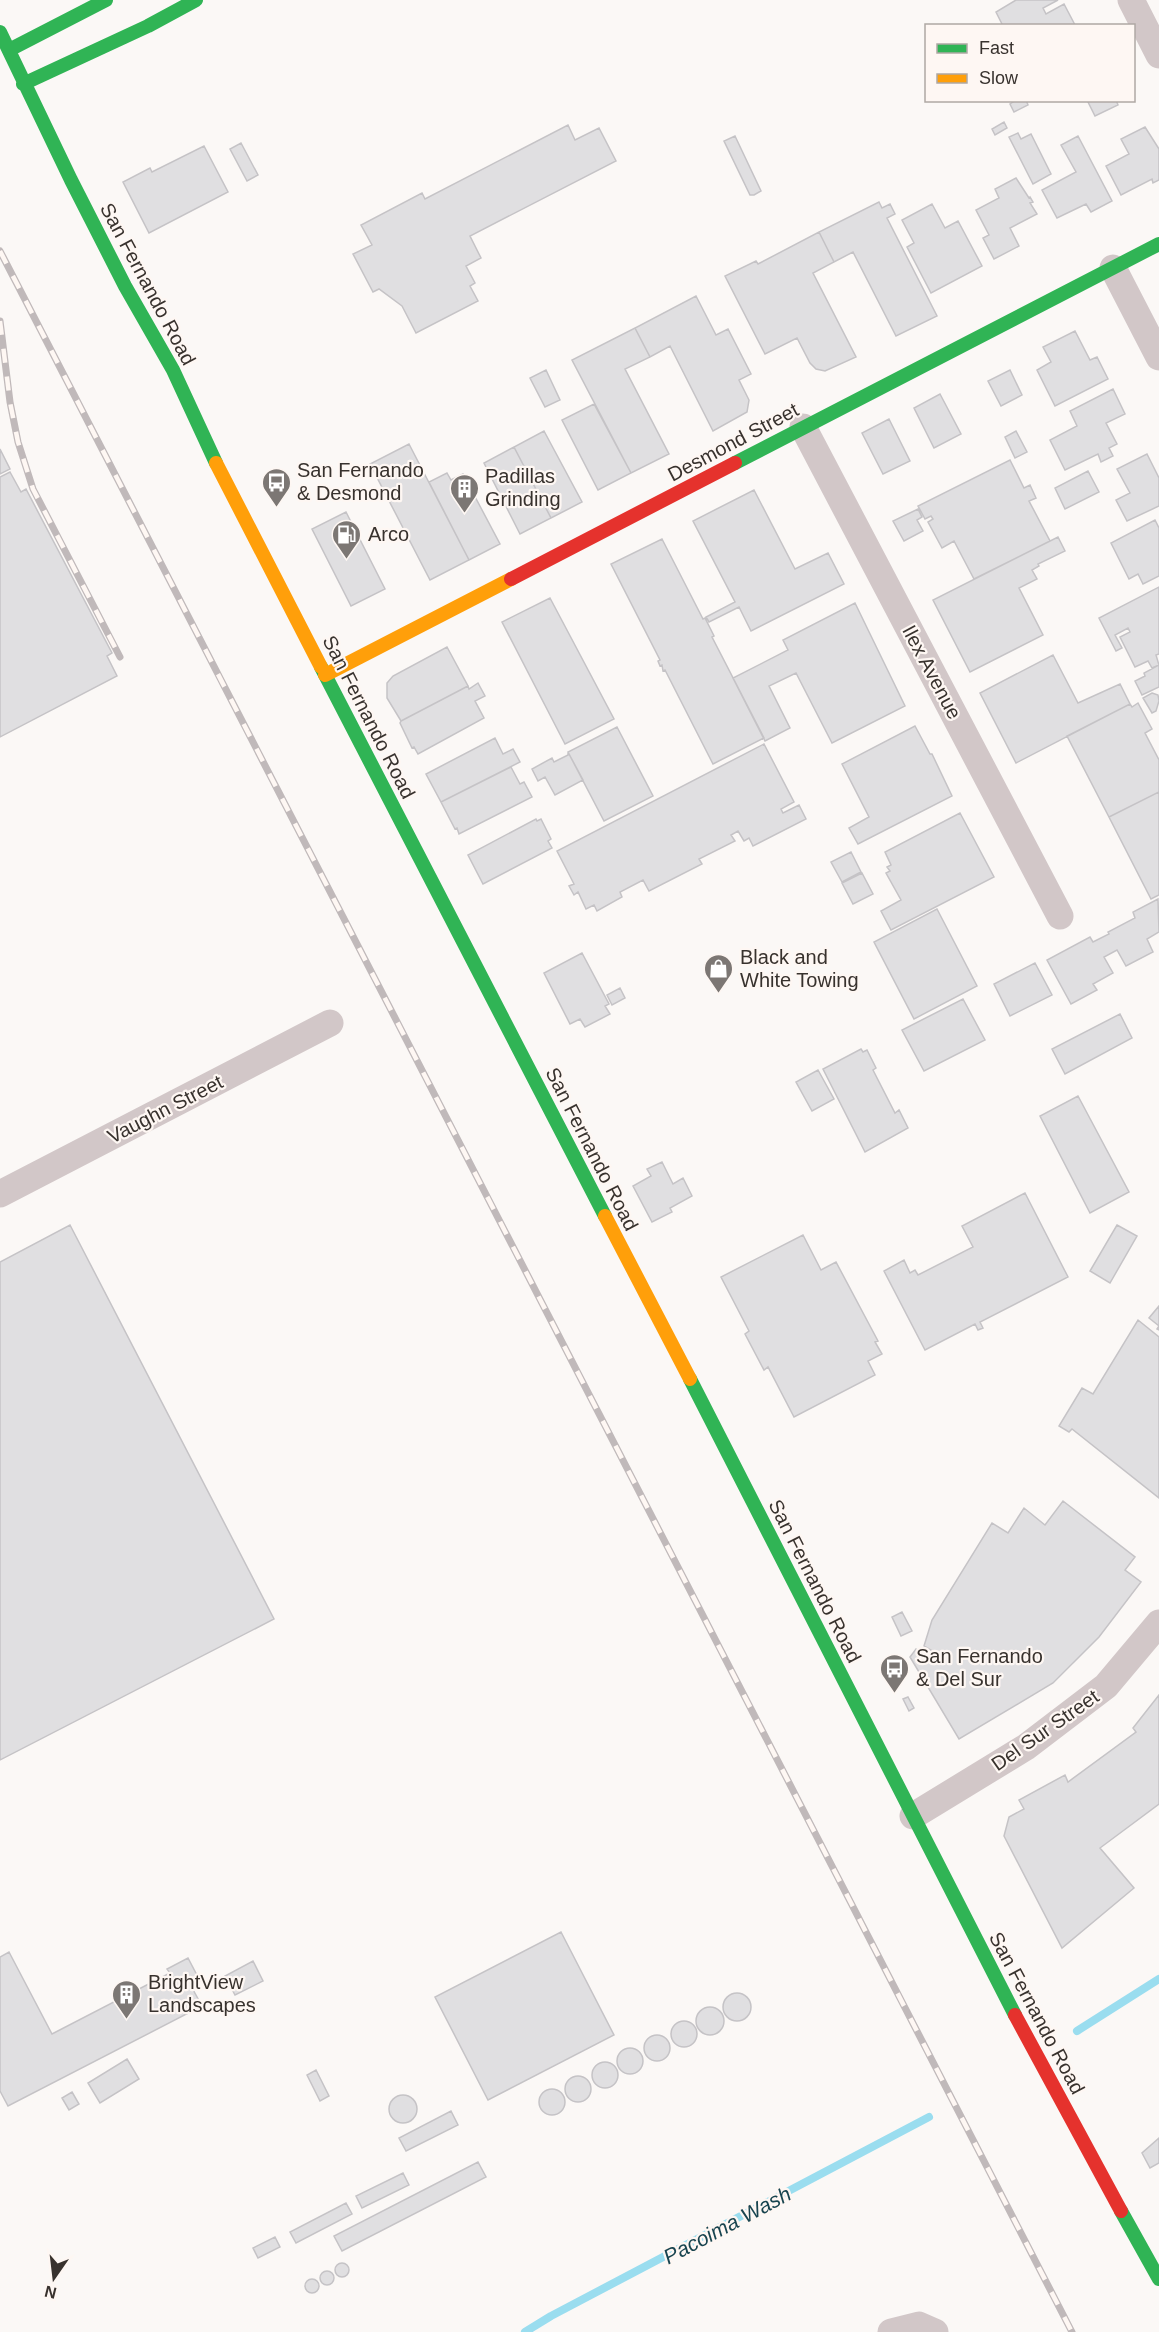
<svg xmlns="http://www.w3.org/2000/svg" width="1159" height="2332" viewBox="0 0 1159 2332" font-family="Helvetica,sans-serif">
<rect width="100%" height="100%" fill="#fbf8f6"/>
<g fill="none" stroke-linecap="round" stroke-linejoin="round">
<path stroke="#9addef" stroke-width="8" d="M1077,2031L1159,1979
M525,2332L551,2316L929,2117"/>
</g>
<path fill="#e0dfe1" stroke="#c5c3c6" stroke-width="1.5" d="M1016,0H1058L1043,8L1046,14L1064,4L1075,25L1003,26L996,12Z
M1016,100H1026L1028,105L1014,112L1010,104Z
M1087,100H1116L1118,105L1095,116Z
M1004,122L1007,128L995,135L992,129Z
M568,125L575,140L599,128L616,161L470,236L481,258L466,266L475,283L470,286L478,301L416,333L402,306L379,289L373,292L353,254L372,245L361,225L422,193L425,199Z
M1145,127L1159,149V180L1153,183L1152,179L1121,195L1106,166L1129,154L1121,139Z
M1018,133L1021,139L1031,134L1051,174L1033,184L1009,137Z
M735,136L761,191L754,195H750L724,141Z
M1078,136L1112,201L1091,212L1086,204L1057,218L1042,190L1076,172L1061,145Z
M241,143L258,175L247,181L230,149Z
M204,146L228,192L149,233L123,182L150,168L152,172Z
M1016,178L1029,198L1030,197L1033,202L1030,203L1037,214L1010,228L1019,246L994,259L983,238L989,235L976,210L999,198L995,189Z
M879,202L882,208L890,204L895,214L887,218L937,316L896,336L853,252L834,262L819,232Z
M932,204L945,228L958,221L982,266L931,293L907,247L914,243L902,220Z
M819,232L834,262L813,273L856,357L825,371L816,369L810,363L797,338L765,354L725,276L756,261L758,264Z
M696,296L716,335L728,329L751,374L739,380L749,400L747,412L713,431L670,346L650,357L635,328Z
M635,328L650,357L625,369L669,454L631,473L572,360Z
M1075,331L1090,360L1097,357L1108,379L1055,406L1037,370L1051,362L1043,347Z
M546,370L560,400L545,407L530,378Z
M1010,370L1022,395L1001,406L988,381Z
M1113,389L1125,414L1106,423L1117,444L1109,448L1113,456L1101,462L1098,454L1065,470L1050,440L1077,426L1070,411Z
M940,394L961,434L934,448L914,408Z
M594,404L631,473L598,490L562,420Z
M889,419L910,461L883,474L862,433Z
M544,431L582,502L551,518L514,447Z
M1016,431L1027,452L1015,458L1005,437Z
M409,444L469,560L430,580L370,464Z
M514,447L551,518L520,534L484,463Z
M0,449L10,469L0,474Z
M1147,454L1159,478V506L1127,521L1116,500L1130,493L1117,469Z
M1010,460L1024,488L1030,485L1036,498L1029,501L1050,541L974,579L954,541L942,548L928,522L933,519L931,516L925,519L918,506Z
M1088,471L1099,492L1065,509L1055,488Z
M10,472L21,492L26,489L112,653L107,656L117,676L0,737V477Z
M447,473L451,480L463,474L500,544L469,560L429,482Z
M754,490L795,569L828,553L844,584L751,631L739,607L709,622L706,617L735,602L693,521Z
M918,509L922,517L917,520L923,531L904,541L893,521Z
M346,512L385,589L351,606L312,529Z
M1155,520L1159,528V576L1143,584L1138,574L1129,579L1111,543Z
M1058,537L1065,551L1038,564L1039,566L1032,570L1037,579L1019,588L1043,635L970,672L933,600Z
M662,539L703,619L705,618L714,636L712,637L764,738L713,764L665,670L663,671L662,665L660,666L658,661L660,660L611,564Z
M1159,587V654L1156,655L1159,665L1152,668L1148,661L1135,667L1120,637L1130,632L1128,628L1115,635L1122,648L1116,651L1099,618Z
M550,598L614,719L565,744L502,622Z
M855,603L905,706L832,743L796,673L769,686L790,728L765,741L733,678L788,650L783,640Z
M447,647L468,686L401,721L387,698V683L393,676Z
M1053,655L1078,703L1120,684L1130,704L1016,763L980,693Z
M1159,665V687L1142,695L1135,681L1145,676L1144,673Z
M478,683L485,696L475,701L484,718L418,754L414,747L412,748L400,723L401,721L468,686L469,689Z
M1152,693L1158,695L1159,701L1156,711L1152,713L1143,698Z
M1138,703L1152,729L1145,733L1159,760V792L1109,817L1067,736L1130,704L1132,707Z
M915,726L930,754H932L952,796L858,844L849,828L869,817L842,764Z
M617,727L653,796L604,821L568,752Z
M495,738L503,754L513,749L520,762L441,802L426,774Z
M764,744L794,802L781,809L783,813L799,805L806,819L753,846L749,838L744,841L738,831L731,835L735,841L699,859L702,864L649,891L643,880L620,892L622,897L597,911L594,905L586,909L578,892L574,895L569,886L574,884L557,851Z
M568,752L583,780L555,795L545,777L538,781L532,769L552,758L554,762L568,755Z
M511,767L520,784L524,782L532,797L459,834L457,828L455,829L441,802Z
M1159,792V895L1151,899L1109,817Z
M960,813L994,877L891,930L881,911L901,900L886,873L890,871L887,867L891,865L885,852Z
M536,819L537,821L541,819L551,839L548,841L552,848L483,884L468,855Z
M851,852L861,872L842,882L831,862Z
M862,873L873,894L853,904L842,883Z
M1158,899L1159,932L1147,939L1153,952L1126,966L1117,950L1104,957L1113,973L1093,984L1097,990L1071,1004L1047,960L1090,937L1093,942L1109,934L1108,932L1135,918L1133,912Z
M937,909L977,986L914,1019L874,942Z
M582,953L609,1004L605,1006L610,1014L585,1027L580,1019L570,1024L544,973Z
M1035,963L1052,995L1010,1016L994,984Z
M620,988L625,998L612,1005L607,995Z
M963,999L985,1040L924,1071L902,1030Z
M1120,1014L1132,1038L1065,1074L1052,1049Z
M861,1049L863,1052L867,1050L876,1068L873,1070L895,1113L899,1110L908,1128L865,1152L823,1069Z
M818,1070L834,1099L812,1111L796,1082Z
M1078,1096L1129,1192L1090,1213L1040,1116Z
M662,1162L673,1184L683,1178L692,1196L670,1208L672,1212L652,1222L633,1186L651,1176L647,1169Z
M1025,1193L1068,1277L980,1322L983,1328L978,1330L975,1324L925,1350L884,1271L904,1260L910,1273L915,1270L918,1275L973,1247L962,1226Z
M70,1225L274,1619L0,1760V1262Z
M1117,1225L1137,1236L1110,1283L1090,1271Z
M803,1235L821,1270L836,1262L878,1341L875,1342L882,1354L868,1361L875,1375L794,1417L768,1367L764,1370L745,1334L749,1331L721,1277Z
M1159,1306V1330L1157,1329L1159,1326L1149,1318Z
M1138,1320L1159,1337V1498L1072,1429L1069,1432L1059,1426L1082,1388L1093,1394Z
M1063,1501L1135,1557L1125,1570L1141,1582L1099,1637L1053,1683L959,1739L910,1657L916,1649L930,1659L934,1652L924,1646L932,1620L992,1523L1008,1533L1024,1508L1045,1525Z
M902,1612L912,1631L901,1636L892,1617Z
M1159,1695V1804L1100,1848L1134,1888L1062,1948L1004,1836L1009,1817L1024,1809L1019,1800L1065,1775L1068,1782L1136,1732L1133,1728Z
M908,1697L914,1708L909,1711L903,1699Z
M561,1932L614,2035L488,2100L435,1997Z
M9,1952L52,2034L170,1973L167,1969L188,1958L200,1981L191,1986L202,2006L8,2106L0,2091V1957Z
M253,1961L263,1981L235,1995L225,1976Z
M723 2007a14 14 0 1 1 28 0a14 14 0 1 1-28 0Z
M696 2021a14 14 0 1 1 28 0a14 14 0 1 1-28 0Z
M671 2034a13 13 0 1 1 26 0a13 13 0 1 1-26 0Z
M644 2048a13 13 0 1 1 26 0a13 13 0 1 1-26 0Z
M617 2061a13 13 0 1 1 26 0a13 13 0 1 1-26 0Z
M127,2059L139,2079L100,2103L88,2083Z
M592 2075a13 13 0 1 1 26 0a13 13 0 1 1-26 0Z
M316,2070L329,2096L320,2101L307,2075Z
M565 2089a13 13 0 1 1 26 0a13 13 0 1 1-26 0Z
M539 2102a13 13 0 1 1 26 0a13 13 0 1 1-26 0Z
M72,2092L79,2104L69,2110L62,2098Z
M389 2109a14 14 0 1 1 28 0a14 14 0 1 1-28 0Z
M451,2111L458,2125L406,2151L399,2138Z
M1159,2138V2163L1150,2168L1142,2153Z
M478,2162L486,2177L342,2251L334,2236Z
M403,2173L409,2185L362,2208L356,2196Z
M346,2203L352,2214L296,2243L290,2232Z
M275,2237L280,2247L258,2258L253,2248Z
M335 2270a7 7 0 1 1 14 0a7 7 0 1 1-14 0Z
M320 2278a7 7 0 1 1 14 0a7 7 0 1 1-14 0Z
M305 2286a7 7 0 1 1 14 0a7 7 0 1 1-14 0Z"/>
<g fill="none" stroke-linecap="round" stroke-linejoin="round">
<path stroke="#d2c7c8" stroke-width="27" d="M1131,0L1159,55
M1113,268L1159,357
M803,427L1060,916
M0,1194L330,1023
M913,1816L1026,1747L1106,1686L1159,1623
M891,2332L919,2325L935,2332"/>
<path stroke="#30b455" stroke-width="14" d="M0,32L71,180L125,286L173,370L216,463
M9,50L106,0
M23,84L148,26L196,0
M735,463L1159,244
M321,667L605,1216
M690,1379L1015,2015
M1121,2211L1159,2279"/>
<path stroke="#ff9f0a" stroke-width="14" d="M216,463L321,667
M325,675L511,579
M605,1216L690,1379"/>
<path stroke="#e5322d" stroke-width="14" d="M511,579L735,463
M1015,2015L1121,2211"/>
<defs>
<path id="rail" d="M0,251L1072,2332
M0,321L10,402L18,442L33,489L120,657"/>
</defs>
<use href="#rail" stroke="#c0b9ba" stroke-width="7"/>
<use href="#rail" stroke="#fef7f3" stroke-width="4.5" stroke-dasharray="14" stroke-linecap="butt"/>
</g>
<defs>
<symbol id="bus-pin" viewBox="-11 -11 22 30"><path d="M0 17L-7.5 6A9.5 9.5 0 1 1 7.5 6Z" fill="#7c7774" stroke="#fef7f3"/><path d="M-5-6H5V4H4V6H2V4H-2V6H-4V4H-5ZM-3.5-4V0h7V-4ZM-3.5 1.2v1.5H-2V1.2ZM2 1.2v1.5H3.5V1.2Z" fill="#fff"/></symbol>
<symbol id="building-pin" viewBox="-11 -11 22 30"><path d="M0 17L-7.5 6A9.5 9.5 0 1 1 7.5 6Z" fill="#7c7774" stroke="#fef7f3"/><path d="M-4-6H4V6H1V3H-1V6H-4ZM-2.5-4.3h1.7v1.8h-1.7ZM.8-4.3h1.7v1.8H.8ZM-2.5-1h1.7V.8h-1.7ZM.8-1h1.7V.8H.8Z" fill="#fff"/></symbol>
<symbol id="fuel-pin" viewBox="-11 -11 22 30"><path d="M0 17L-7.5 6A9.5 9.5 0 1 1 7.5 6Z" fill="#7c7774" stroke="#fef7f3"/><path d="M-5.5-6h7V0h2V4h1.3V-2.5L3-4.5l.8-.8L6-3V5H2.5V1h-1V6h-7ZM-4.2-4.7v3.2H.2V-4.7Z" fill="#fff"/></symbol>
<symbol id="shop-pin" viewBox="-11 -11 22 30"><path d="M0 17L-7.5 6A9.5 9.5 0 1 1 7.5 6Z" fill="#7c7774" stroke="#fef7f3"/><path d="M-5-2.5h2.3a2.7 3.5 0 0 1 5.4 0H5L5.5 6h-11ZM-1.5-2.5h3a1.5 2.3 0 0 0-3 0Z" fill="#fff"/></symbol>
</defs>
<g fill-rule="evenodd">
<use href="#bus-pin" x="260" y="466" width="33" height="45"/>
<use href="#building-pin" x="448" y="472" width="33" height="45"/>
<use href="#fuel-pin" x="330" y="518" width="33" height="45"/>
<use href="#shop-pin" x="702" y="952" width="33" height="45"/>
<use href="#bus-pin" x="878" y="1652" width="33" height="45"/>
<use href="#building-pin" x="110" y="1978" width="33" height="45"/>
</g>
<g text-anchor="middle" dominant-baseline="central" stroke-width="4.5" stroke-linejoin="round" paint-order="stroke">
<g font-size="20" fill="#38322e" stroke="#fef7f3">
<text transform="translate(148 284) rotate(62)">San Fernando Road</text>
<text transform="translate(733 442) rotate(-28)">Desmond Street</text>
<text transform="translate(932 672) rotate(62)">Ilex Avenue</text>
<text transform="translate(369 717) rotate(63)">San Fernando Road</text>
<text transform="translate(165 1109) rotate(-27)">Vaughn Street</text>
<text transform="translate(592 1149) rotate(63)">San Fernando Road</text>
<text transform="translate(815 1581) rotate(63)">San Fernando Road</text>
<text transform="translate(1045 1730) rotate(-35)">Del Sur Street</text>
<text transform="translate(1037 2013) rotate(62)">San Fernando Road</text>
</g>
<g font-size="20" fill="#38322e" stroke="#fef7f3" text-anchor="start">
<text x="297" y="470">San Fernando<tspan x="297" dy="23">&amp; Desmond</tspan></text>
<text x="485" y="476">Padillas<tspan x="485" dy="23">Grinding</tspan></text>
<text x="368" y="534">Arco</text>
<text x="740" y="957">Black and<tspan x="740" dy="23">White Towing</tspan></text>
<text x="916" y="1656">San Fernando<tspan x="916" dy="23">&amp; Del Sur</tspan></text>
<text x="148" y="1982">BrightView<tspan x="148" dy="23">Landscapes</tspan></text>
</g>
<g font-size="21" font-style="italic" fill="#18444f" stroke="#fef7f3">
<text transform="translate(727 2225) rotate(-28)">Pacoima Wash</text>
</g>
</g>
<rect x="925" y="24" width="210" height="78" fill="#fef7f3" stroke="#afa8a4" stroke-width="1.5"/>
<rect x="937" y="44" width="30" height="9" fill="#30b455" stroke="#afa8a4" stroke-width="1.5"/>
<text x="979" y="54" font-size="18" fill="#38322e">Fast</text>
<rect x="937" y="74" width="30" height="9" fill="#ff9f0a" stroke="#afa8a4" stroke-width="1.5"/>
<text x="979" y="84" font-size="18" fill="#38322e">Slow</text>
<g transform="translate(54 2278) rotate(194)" stroke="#fef7f3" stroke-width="4.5" paint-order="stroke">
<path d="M0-4.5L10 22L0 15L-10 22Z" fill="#38322e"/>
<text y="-9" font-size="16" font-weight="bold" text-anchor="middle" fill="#38322e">N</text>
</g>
</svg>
